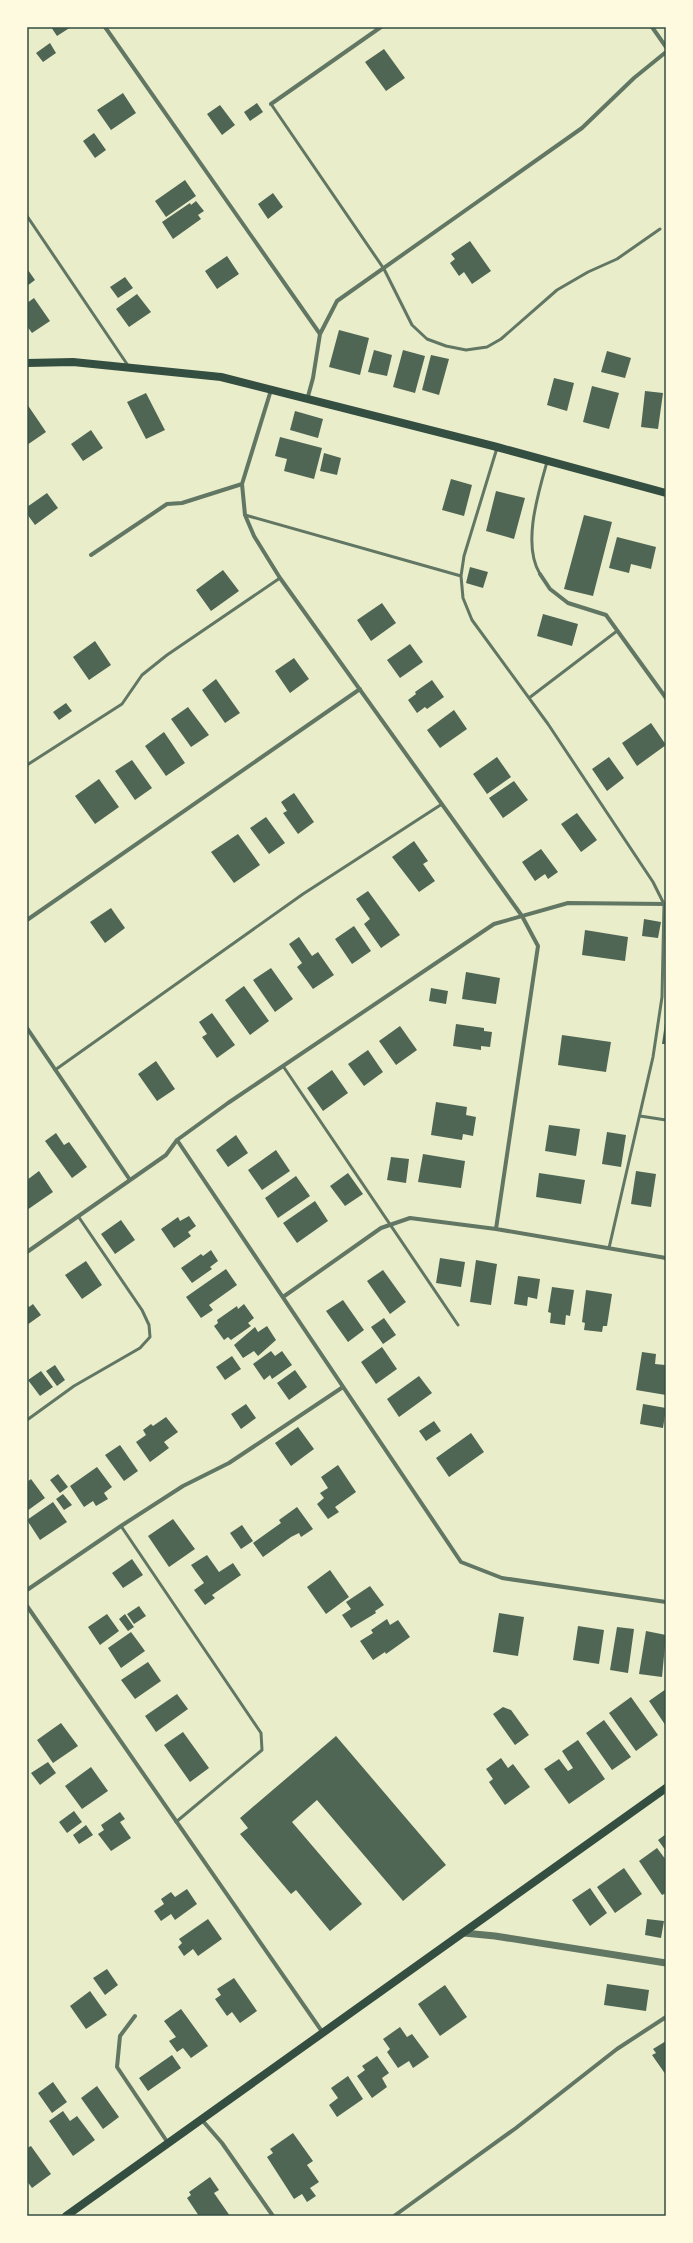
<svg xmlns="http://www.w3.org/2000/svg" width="693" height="2243" viewBox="0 0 693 2243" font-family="'PT Sans Narrow',sans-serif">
<rect width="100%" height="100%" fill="#e9edc9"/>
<path fill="#4f6655" d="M51,27H71L57,36Z
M50,43L56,53L43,62L36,53Z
M384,49L405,78L386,91L365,62Z
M123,93L136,113L111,130L97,110Z
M257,103L263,112L250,121L244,112Z
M220,105L235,125L222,135L207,114Z
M94,133L106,150L95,158L83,141Z
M185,180L196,196L166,217L155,201Z
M273,193L283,207L268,219L258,204Z
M196,201L204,211L198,215L201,219L173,239L162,222L190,203L191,205Z
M470,241L491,271L472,284L464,272L459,276L450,263L455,259L451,254Z
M227,256L239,274L217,289L205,271Z
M28,270L35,280L27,286V271Z
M125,277L133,288L118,298L110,287Z
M137,294L151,312L129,327L116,309Z
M34,298L50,321L32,333L27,326V303Z
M339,330L369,338L360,375L329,367Z
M374,350L392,355L387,376L368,372Z
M403,350L425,356L415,393L393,387Z
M607,351L631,358L625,378L601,372Z
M431,355L449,359L439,395L422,390Z
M554,378L574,383L567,411L547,405Z
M592,386L619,393L609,429L583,422Z
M645,391L663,393L658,429L641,427Z
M146,393L165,430L146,439L127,402Z
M27,404L46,432L27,445Z
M295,411L323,419L318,438L290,430Z
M91,430L103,448L83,461L71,444Z
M280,437L322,448L314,479L284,471L287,459L275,456Z
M324,453L341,458L337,475L320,471Z
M451,479L472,485L464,516L442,510Z
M496,491L525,498L514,539L486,531Z
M47,493L58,508L35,525L27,514V507Z
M584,515L612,522L593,596L564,589Z
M617,537L656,547L651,569L631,564L629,573L609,568Z
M470,567L488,572L483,588L466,583Z
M223,570L239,591L211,611L196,590Z
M382,603L396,623L371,641L357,620Z
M543,614L578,624L572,646L537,636Z
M95,641L111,665L89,680L73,657Z
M410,644L423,662L400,678L387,660Z
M294,658L309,679L290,693L275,671Z
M216,679L240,713L225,723L202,690Z
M432,680L444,697L427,709L425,707L417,713L408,700L416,694L415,692Z
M66,703L72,711L59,720L53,712Z
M188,707L209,735L191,747L171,719Z
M454,710L467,729L440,748L427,730Z
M651,723L666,745L637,766L622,743Z
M164,732L185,763L166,776L145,746Z
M497,757L511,777L487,794L473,774Z
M609,757L624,778L607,791L592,769Z
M132,760L152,788L135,800L115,771Z
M99,779L119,807L95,824L75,796Z
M514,781L528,800L503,818L489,798Z
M294,793L314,822L298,834L283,813L287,811L281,802Z
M577,813L597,840L581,852L561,824Z
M266,817L285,843L269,854L250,828Z
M238,834L260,865L234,883L211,852Z
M414,841L428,861L423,864L435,881L419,892L392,857Z
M541,849L558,872L548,879L545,874L535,881L522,862Z
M368,891L400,935L381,948L364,924L370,919L356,899Z
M111,908L125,928L105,943L90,922Z
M644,919L661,922L658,938L642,936Z
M354,926L371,951L352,964L335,939Z
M585,930L628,937L625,961L582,955Z
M299,937L312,956L318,952L334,975L313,989L297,967L302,963L289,944Z
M271,968L293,999L275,1012L253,980Z
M466,972L500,978L496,1004L462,999Z
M244,986L269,1021L250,1035L225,1000Z
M431,988L448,991L446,1004L429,1001Z
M212,1013L235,1045L217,1058L202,1037L207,1034L199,1022Z
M665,1023H666V1044H662Z
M456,1024L484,1028V1031L492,1032L490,1047L481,1046V1050L453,1046Z
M400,1026L417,1050L396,1065L379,1041Z
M562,1035L611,1042L606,1072L558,1065Z
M368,1050L383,1072L364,1086L348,1064Z
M156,1061L175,1089L157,1101L138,1074Z
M332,1070L348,1093L323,1111L307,1088Z
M436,1102L467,1107L466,1115L476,1117L473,1136L463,1134L462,1140L431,1135Z
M549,1125L580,1129L576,1156L545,1151Z
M607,1132L626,1135L621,1167L602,1164Z
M56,1133L64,1145L69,1142L87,1167L72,1178L45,1141Z
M236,1135L248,1153L228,1167L216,1150Z
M276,1150L290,1171L262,1190L248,1170Z
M423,1154L465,1161L461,1188L418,1182Z
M391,1157L409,1159L406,1183L387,1180Z
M39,1171L53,1192L27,1210V1180Z
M636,1171L656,1174L651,1207L631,1204Z
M348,1173L363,1194L345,1206L330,1186Z
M539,1173L585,1180L581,1204L536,1197Z
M296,1176L310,1196L278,1218L265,1198Z
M315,1201L328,1221L297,1243L283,1223Z
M189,1216L196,1226L188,1232L191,1236L174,1248L161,1229L178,1217L180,1221Z
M121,1220L135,1240L115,1254L101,1234Z
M211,1250L218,1261L210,1267L212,1269L192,1283L181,1268L201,1254L203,1256Z
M440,1258L465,1262L461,1287L436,1283Z
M476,1260L497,1264L491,1305L470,1302Z
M86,1261L102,1285L82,1299L65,1275Z
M226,1269L237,1285L209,1305L213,1310L201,1318L186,1297Z
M383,1270L406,1302L390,1314L367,1281Z
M518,1276L540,1279L537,1299L528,1297L527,1306L514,1304Z
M552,1287L574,1290L570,1316L566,1315L565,1325L550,1323L551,1313L548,1312Z
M586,1290L612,1294L607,1326H603L602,1332L584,1330L585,1323L582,1322Z
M343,1300L364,1330L348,1342L326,1311Z
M27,1304L29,1307L33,1304L41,1315L27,1325Z
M244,1304L254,1318L248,1323L251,1326L231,1340L228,1337L224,1340L214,1326L218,1323L217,1320L237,1306L238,1309Z
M384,1318L396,1335L383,1344L371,1327Z
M267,1326L276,1340L258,1356L254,1351L243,1358L234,1345L255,1327L258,1332Z
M382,1347L397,1369L376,1384L361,1362Z
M271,1351L275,1356L282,1351L292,1365L272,1379L270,1375L264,1380L253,1364Z
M642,1352L656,1354L655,1364L665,1365L666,1361V1395L636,1390Z
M232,1356L241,1369L225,1380L216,1367Z
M55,1365L65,1380L57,1386L46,1371Z
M295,1370L307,1387L289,1400L277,1383Z
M41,1371L53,1387L40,1396L28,1380Z
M419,1376L432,1393L399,1417L387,1399Z
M246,1404L256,1418L241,1429L231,1414Z
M643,1404L666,1408L663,1428L640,1424Z
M166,1417L178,1432L164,1442L169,1448L150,1462L136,1442L146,1435L143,1430L151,1424L153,1426Z
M434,1421L441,1431L426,1441L419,1431Z
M298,1427L314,1449L291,1466L275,1443Z
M471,1433L484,1452L449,1477L436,1458Z
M120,1445L138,1471L124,1481L105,1455Z
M338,1465L356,1492L335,1507L339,1512L328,1519L317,1504L324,1498L320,1493L328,1488L321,1477Z
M97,1467L112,1487L104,1493L108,1499L96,1506L93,1501L84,1507L70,1486Z
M58,1474L68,1487L60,1493L50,1480Z
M31,1479L45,1498L27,1511V1482Z
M63,1494L72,1505L64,1510L56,1499Z
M53,1502L67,1522L40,1540L27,1520Z
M297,1507L313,1529L301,1537L299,1533L291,1537L263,1557L253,1543L281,1523L279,1520Z
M173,1519L195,1549L169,1567L148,1536Z
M242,1525L253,1541L241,1549L230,1533Z
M207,1555L219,1572L233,1563L241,1575L212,1595L215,1598L205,1605L194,1590L204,1583L191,1565Z
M132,1559L143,1575L123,1588L112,1573Z
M330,1570L349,1597L326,1614L307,1587Z
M370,1586L384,1605L375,1611L376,1613L351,1628L342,1615L351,1609L346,1602Z
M139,1606L146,1616L134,1624L127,1614Z
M499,1613L524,1617L518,1656L493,1652Z
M107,1614L119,1631L100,1645L88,1627Z
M125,1614L134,1627L128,1631L119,1619Z
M387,1619L390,1625L398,1620L410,1637L386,1654L385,1652L373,1660L360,1641L373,1633L371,1630Z
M578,1626L604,1630L599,1664L573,1660Z
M617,1627L634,1629L628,1673L610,1670Z
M646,1631L666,1635L662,1677L639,1674Z
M131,1632L145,1651L121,1668L108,1648Z
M148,1662L161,1681L135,1699L121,1680Z
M666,1689V1726L649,1701Z
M177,1694L188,1709L156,1732L145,1716Z
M631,1697L658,1735L636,1751L609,1713Z
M503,1707L511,1710L529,1735L515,1745L493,1714Z
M604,1720L631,1757L612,1770L586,1733Z
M61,1723L78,1746L53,1763L37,1740Z
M183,1732L209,1768L190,1782L164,1745Z
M336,1736L446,1865L403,1901L317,1800L292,1822L362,1904L330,1931L296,1890L291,1894L240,1834L248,1828L240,1818Z
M578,1740L605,1779L569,1804L544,1769L559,1759L568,1771L573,1768L562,1751Z
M501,1758L508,1768L513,1764L530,1787L505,1805L489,1782L493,1779L486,1769Z
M48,1762L56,1773L40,1785L31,1773Z
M91,1767L108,1791L82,1809L65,1786Z
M74,1811L82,1822L67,1833L59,1822Z
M120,1812L125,1819L120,1822L131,1838L111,1851L98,1834L104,1830L101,1825Z
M86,1825L93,1835L79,1844L73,1835Z
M666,1834V1851L658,1840Z
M657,1848L666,1860V1893L662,1895L639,1861Z
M624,1868L642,1894L615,1913L597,1887Z
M590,1888L607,1913L590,1926L572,1900Z
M187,1889L197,1904L175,1920L171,1914L161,1921L154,1911L164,1904L161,1899L171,1892L175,1897Z
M208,1919L222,1939L198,1956L193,1949L184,1956L178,1947L182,1943L179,1939Z
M647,1919L664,1921L661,1938L645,1935Z
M107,1969L118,1985L105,1995L93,1978Z
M234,1978L257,2011L240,2023L232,2012L227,2016L215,1999L221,1995L217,1989Z
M607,1984L649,1990L646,2011L604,2005Z
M445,1985L467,2017L440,2036L418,2004Z
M90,1991L107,2015L86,2029L70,2006Z
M181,2009L208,2046L191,2058L183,2048L177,2052L169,2041L176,2037L164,2021Z
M400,2027L407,2037L412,2034L429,2057L413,2068L409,2061L398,2068L387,2052L390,2049L383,2039Z
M666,2041V2075L652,2055L656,2053L653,2049Z
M172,2055L181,2068L148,2091L139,2078Z
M377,2056L389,2073L382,2078L387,2087L372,2098L357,2076L365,2070L362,2066Z
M348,2076L363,2099L337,2117L329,2105L338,2098L331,2088Z
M53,2082L67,2102L52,2113L38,2093Z
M97,2086L119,2117L103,2129L81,2098Z
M63,2111L70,2121L77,2116L95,2140L73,2156L49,2121Z
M293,2133L313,2161L307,2165L319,2182L310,2188L316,2196L307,2202L302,2194L294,2199L267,2157L273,2153L270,2149Z
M31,2146L51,2174L32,2188L27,2181V2148Z
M210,2177L219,2190L214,2193L230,2216H199L187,2198L191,2195L189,2192Z"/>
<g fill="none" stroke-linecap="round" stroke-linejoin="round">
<path stroke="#617663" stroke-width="3" d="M271,104L384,269L412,325L427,339L446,346L466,350L487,347L501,339L557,290L588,272L617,259L660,229
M27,216L129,367
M497,448L464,556L461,576L463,598L472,620L548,724L653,882L664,904L662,997L653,1057L609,1248
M245,515L461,576
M540,574C522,545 538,494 547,462
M529,698L617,631
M27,765L122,704L142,675L167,655L280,578
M283,1066L458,1325
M55,1070L303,894L442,804
M640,1116L666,1120
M27,1420L74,1386L140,1348L150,1337L149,1325L142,1310L78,1216
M121,1526L261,1733L262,1750L176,1822"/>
<path stroke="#617663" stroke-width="4" d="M105,27L320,334
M652,27L666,47
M271,104L381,27
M271,390L242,484L245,515L254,536L280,578L522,916L538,946L496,1229
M307,400L313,378L320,334L337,301L582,128L634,78L666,52
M91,555L167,504L182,503L242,484
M540,574L550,589L568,603L606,615L666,698
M27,920L360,689
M27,1028L130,1180
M177,1140L461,1562L502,1578L666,1602
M27,1252L166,1155L177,1140L228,1103L494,924L568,903L666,904
M283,1297L381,1228L410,1218L496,1229L666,1258
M27,1590L121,1526L183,1486L229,1463L343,1387
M27,1606L323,2033
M135,2016L120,2036L117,2067L168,2143
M202,2120L222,2143L273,2216
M394,2216L516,2128L617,2049L666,2017"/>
<path stroke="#617663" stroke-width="7" d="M464,1933L495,1936L666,1963"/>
<path stroke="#344e41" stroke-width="8" d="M27,363L73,362L221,377L497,447L666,493
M66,2216L666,1788"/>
</g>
<rect width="693" height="2243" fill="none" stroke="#fefae0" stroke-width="56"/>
<rect x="28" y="28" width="637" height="2187" fill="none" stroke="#344e41" stroke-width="1.5"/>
</svg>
